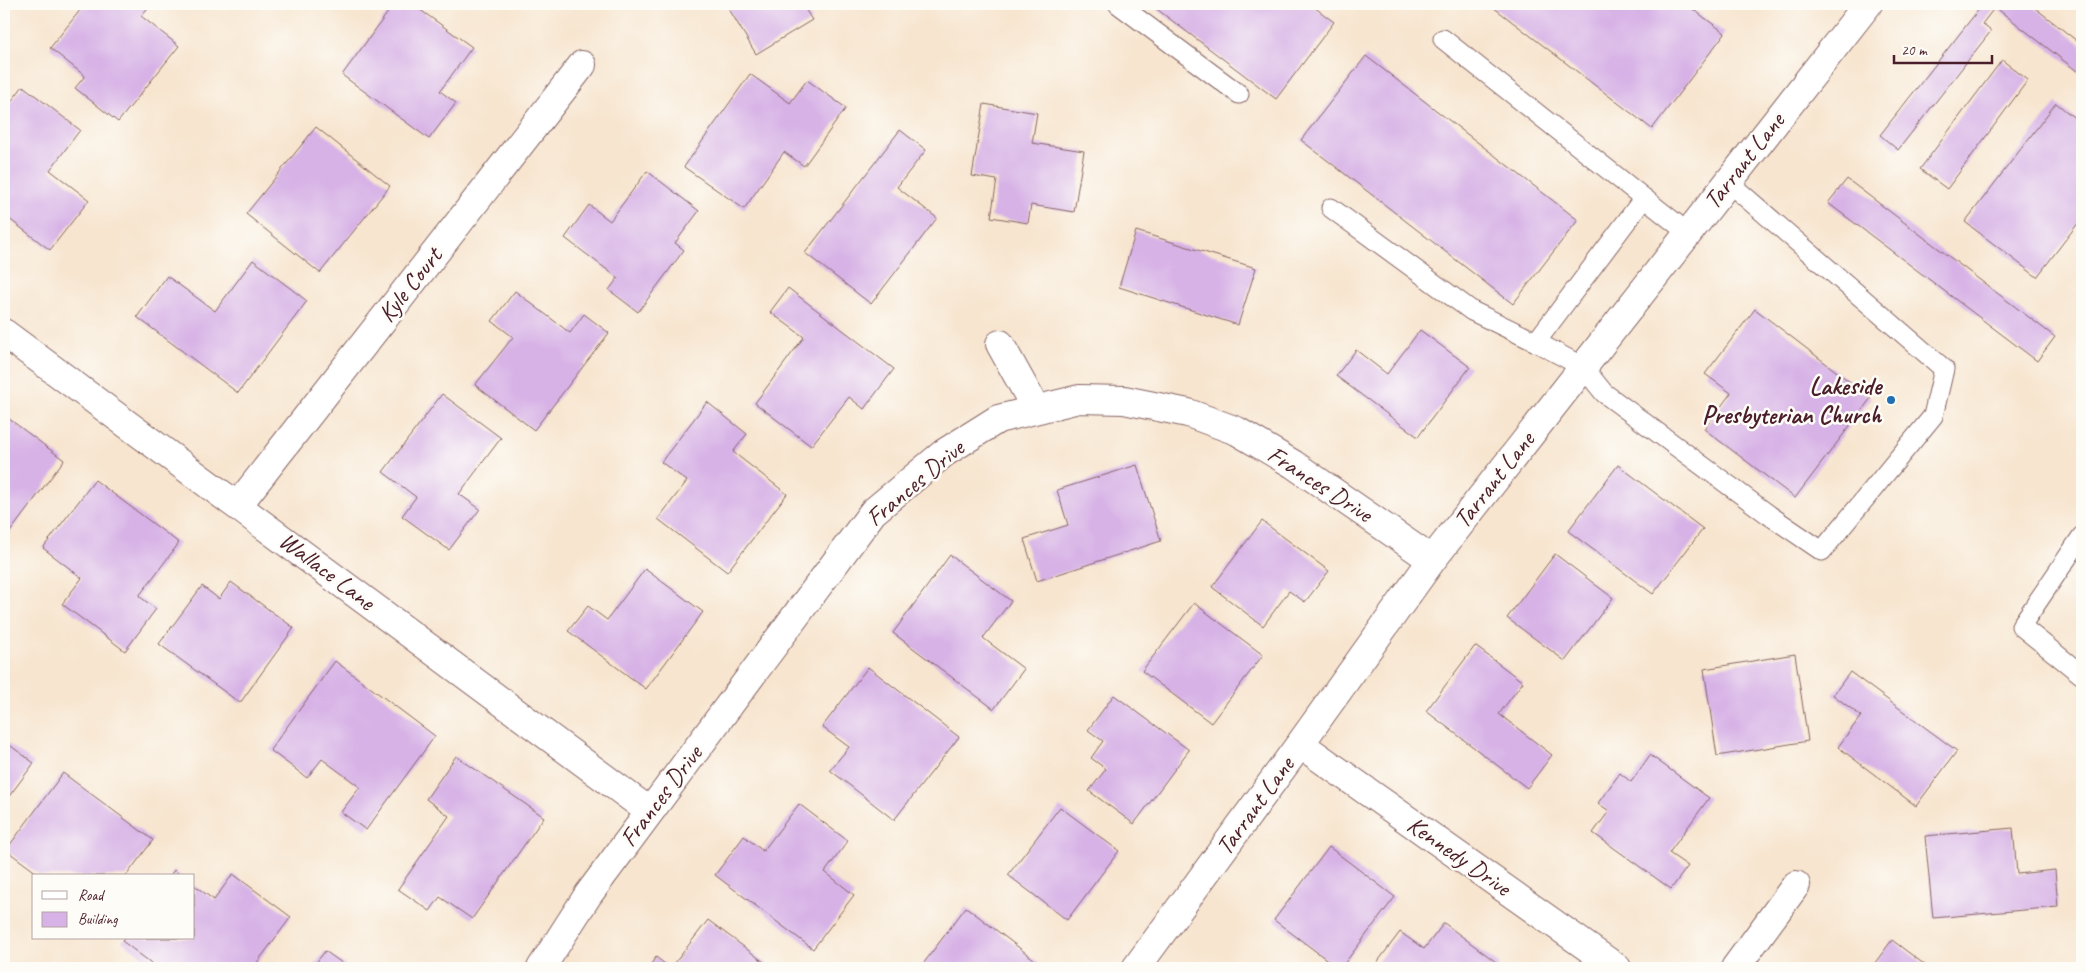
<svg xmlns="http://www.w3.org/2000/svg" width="2086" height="972" viewBox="0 0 2086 972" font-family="Caveat,sans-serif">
<rect width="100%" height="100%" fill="#fdfcf7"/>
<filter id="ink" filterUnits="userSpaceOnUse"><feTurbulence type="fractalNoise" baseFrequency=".02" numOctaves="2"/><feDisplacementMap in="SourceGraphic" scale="10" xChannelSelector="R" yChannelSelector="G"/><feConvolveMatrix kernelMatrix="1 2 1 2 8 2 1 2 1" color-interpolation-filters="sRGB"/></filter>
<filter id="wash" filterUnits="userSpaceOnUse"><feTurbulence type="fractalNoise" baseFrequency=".0096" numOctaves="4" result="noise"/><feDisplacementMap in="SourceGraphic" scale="20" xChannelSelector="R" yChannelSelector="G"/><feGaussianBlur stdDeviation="1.12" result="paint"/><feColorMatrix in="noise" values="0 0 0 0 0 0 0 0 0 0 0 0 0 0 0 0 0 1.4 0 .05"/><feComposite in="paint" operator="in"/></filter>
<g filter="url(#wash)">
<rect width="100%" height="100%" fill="#f7e5cf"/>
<g id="blocks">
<path fill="#d7b2e6" d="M85,4H151L141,16L179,46L118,122L75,88L85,76L50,48Z
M394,4H412L472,47L440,91L456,103L429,139L342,75Z
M726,4H802L812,20L756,54Z
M1150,4H1310L1334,22L1276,99Z
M1489,4H1686L1725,33L1652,129Z
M1983,4H2030L2082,45V75L1995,7L1982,24L1991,31L1898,150L1880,135Z
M1366,56L1578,220L1513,304L1301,140Z
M2002,60L2028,80L1947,189L1920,169Z
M750,74L790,103L807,80L846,108L804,166L784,152L744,209L684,167Z
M23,86L80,130L50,170L89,200L50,250L4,215V194L8,189L4,186V111Z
M2056,103L2082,124V218L2037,277L1965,222Z
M984,104L1037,113L1032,143L1084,151L1074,212L1031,205L1028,223L991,217L997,180L972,176Z
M316,127L390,186L320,273L246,214Z
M900,130L926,150L897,187L937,218L871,304L805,253Z
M647,171L699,211L675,243L684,250L638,312L609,290L618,278L565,238L589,205L610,221Z
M1847,179L2055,337L2037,361L1828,203Z
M1136,231L1256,268L1238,325L1119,287Z
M253,260L307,301L238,393L137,317L167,276L215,311Z
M788,288L894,369L864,409L849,397L811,446L755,403L804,337L770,312Z
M515,291L570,333L584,314L609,333L534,430L475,385L513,337L492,321Z
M1755,309L1871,398L1795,498L1704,429L1731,393L1705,374Z
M1420,330L1470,367L1418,437L1336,376L1356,350L1387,374Z
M442,394L501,438L459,494L480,509L449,550L402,516L416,497L383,472Z
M707,402L747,434L733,452L787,494L727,572L658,519L687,481L661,462Z
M4,415L64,460L4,540Z
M1137,465L1161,541L1037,581L1024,539L1068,525L1057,490Z
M1618,465L1703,529L1653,594L1568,531Z
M95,480L179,543L139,596L156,609L125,651L62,604L82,578L43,548Z
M1262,521L1329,571L1305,602L1289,591L1263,626L1212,587Z
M1555,554L1613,598L1565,661L1507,618Z
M950,555L1011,601L983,638L1024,669L994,709L893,633Z
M645,569L703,612L646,689L568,631L588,606L607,620Z
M231,582L294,628L240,703L159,644L202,586L219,599Z
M1194,603L1263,655L1211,723L1142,671Z
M1475,646L1523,682L1499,714L1552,755L1527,788L1426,711Z
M1795,654L1808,741L1717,756L1704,669Z
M335,661L435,736L366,830L341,812L360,787L322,759L307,778L270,750Z
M868,667L959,737L894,820L830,770L849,747L822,727Z
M1850,672L1957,751L1916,806L1838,747L1861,716L1833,695Z
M1114,695L1189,750L1134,824L1089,791L1106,769L1091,758L1103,741L1088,730Z
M4,741L34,763L4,803Z
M1650,755L1709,798L1669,853L1688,866L1671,889L1593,833L1609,811L1598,803L1620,773L1631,782Z
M456,756L544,817L472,919L440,897L430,911L398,889L449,816L426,799Z
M63,773L153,840L126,876H41L6,850Z
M799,804L848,841L825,872L854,895L813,949L715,875L744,836L763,851Z
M1060,807L1119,851L1067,920L1008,875Z
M2013,828L2017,874L2055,870L2058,907L1933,918L1925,836Z
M1329,847L1395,897L1341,968H1338L1274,920Z
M174,870L181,876H170Z
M233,874L291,917L253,968H158L122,941L125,938H194V885L214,900Z
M966,907L1039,963L1035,968H920Z
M708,920L772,968H671Z
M1444,923L1500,965L1498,968H1373L1400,932L1424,949Z
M1892,940L1929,968H1871Z
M325,951L349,968H312Z
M656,957L670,968H648Z"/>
</g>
</g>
<g filter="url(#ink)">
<use href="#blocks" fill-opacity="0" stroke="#876464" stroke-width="1"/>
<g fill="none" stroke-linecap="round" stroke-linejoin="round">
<defs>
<path id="lane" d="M1118,4L1239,94
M1443,39L1688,233
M1331,208L1472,311L1536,342L1583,367L1604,393L1769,515L1822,551L1933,416L1944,369L1728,182
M1536,342L1644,198
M2082,536L2021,626L2082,675"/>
<path id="street" d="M4,333L649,811
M1000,344L1036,409
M238,505L582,65
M1300,744L1617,968
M541,968L588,895L873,512L944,453L998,419L1079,399L1124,400L1188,413L1237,431L1293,464L1432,560
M1136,968L1300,744L1432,560L1868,4
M1735,968L1796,885"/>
</defs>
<use href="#lane" stroke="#876464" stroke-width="21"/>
<use href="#street" stroke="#876464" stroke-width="30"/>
<use href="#lane" stroke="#fff" stroke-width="19"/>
<use href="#street" stroke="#fff" stroke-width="28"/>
</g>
</g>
<circle fill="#1f6fb2" stroke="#fdfcf7" stroke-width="2" cx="1891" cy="400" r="5"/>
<g text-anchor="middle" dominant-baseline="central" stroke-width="5" stroke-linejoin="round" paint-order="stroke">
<g font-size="25" fill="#4a1f2b" stroke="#fdfcf7">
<text transform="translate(1744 161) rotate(-52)">Tarrant Lane</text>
<text transform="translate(410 285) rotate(-52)">Kyle Court</text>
<text transform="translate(1494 480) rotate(-52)">Tarrant Lane</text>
<text transform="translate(915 483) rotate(-40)">Frances Drive</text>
<text transform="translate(1320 484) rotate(33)">Frances Drive</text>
<text transform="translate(327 571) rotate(37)">Wallace Lane</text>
<text transform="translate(661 796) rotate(-53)">Frances Drive</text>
<text transform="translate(1255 806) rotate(-54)">Tarrant Lane</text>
<text transform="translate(1459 856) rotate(35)">Kennedy Drive</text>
</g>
<g font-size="25" font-weight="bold" fill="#4a1f2b" stroke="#fdfcf7" text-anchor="end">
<text x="1881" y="386">Lakeside<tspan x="1881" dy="29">Presbyterian Church</tspan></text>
</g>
</g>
<rect width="2086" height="972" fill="none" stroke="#fdfcf7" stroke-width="20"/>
<rect x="32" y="874" width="162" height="65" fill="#fdfcf7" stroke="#b5a4a5"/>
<rect x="42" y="891" width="25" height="8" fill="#ffffff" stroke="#b5a4a5"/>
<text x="78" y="900" font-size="15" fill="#4a1f2b">Road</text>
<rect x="42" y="912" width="25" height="15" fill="#d7b2e6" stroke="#b5a4a5"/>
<text x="78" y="924" font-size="15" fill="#4a1f2b">Building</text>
<path d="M1894 55v8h98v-8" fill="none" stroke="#4a1f2b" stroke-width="2.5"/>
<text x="1901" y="55" font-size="15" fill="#4a1f2b" stroke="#fdfcf7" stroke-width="4" paint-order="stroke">20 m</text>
</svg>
